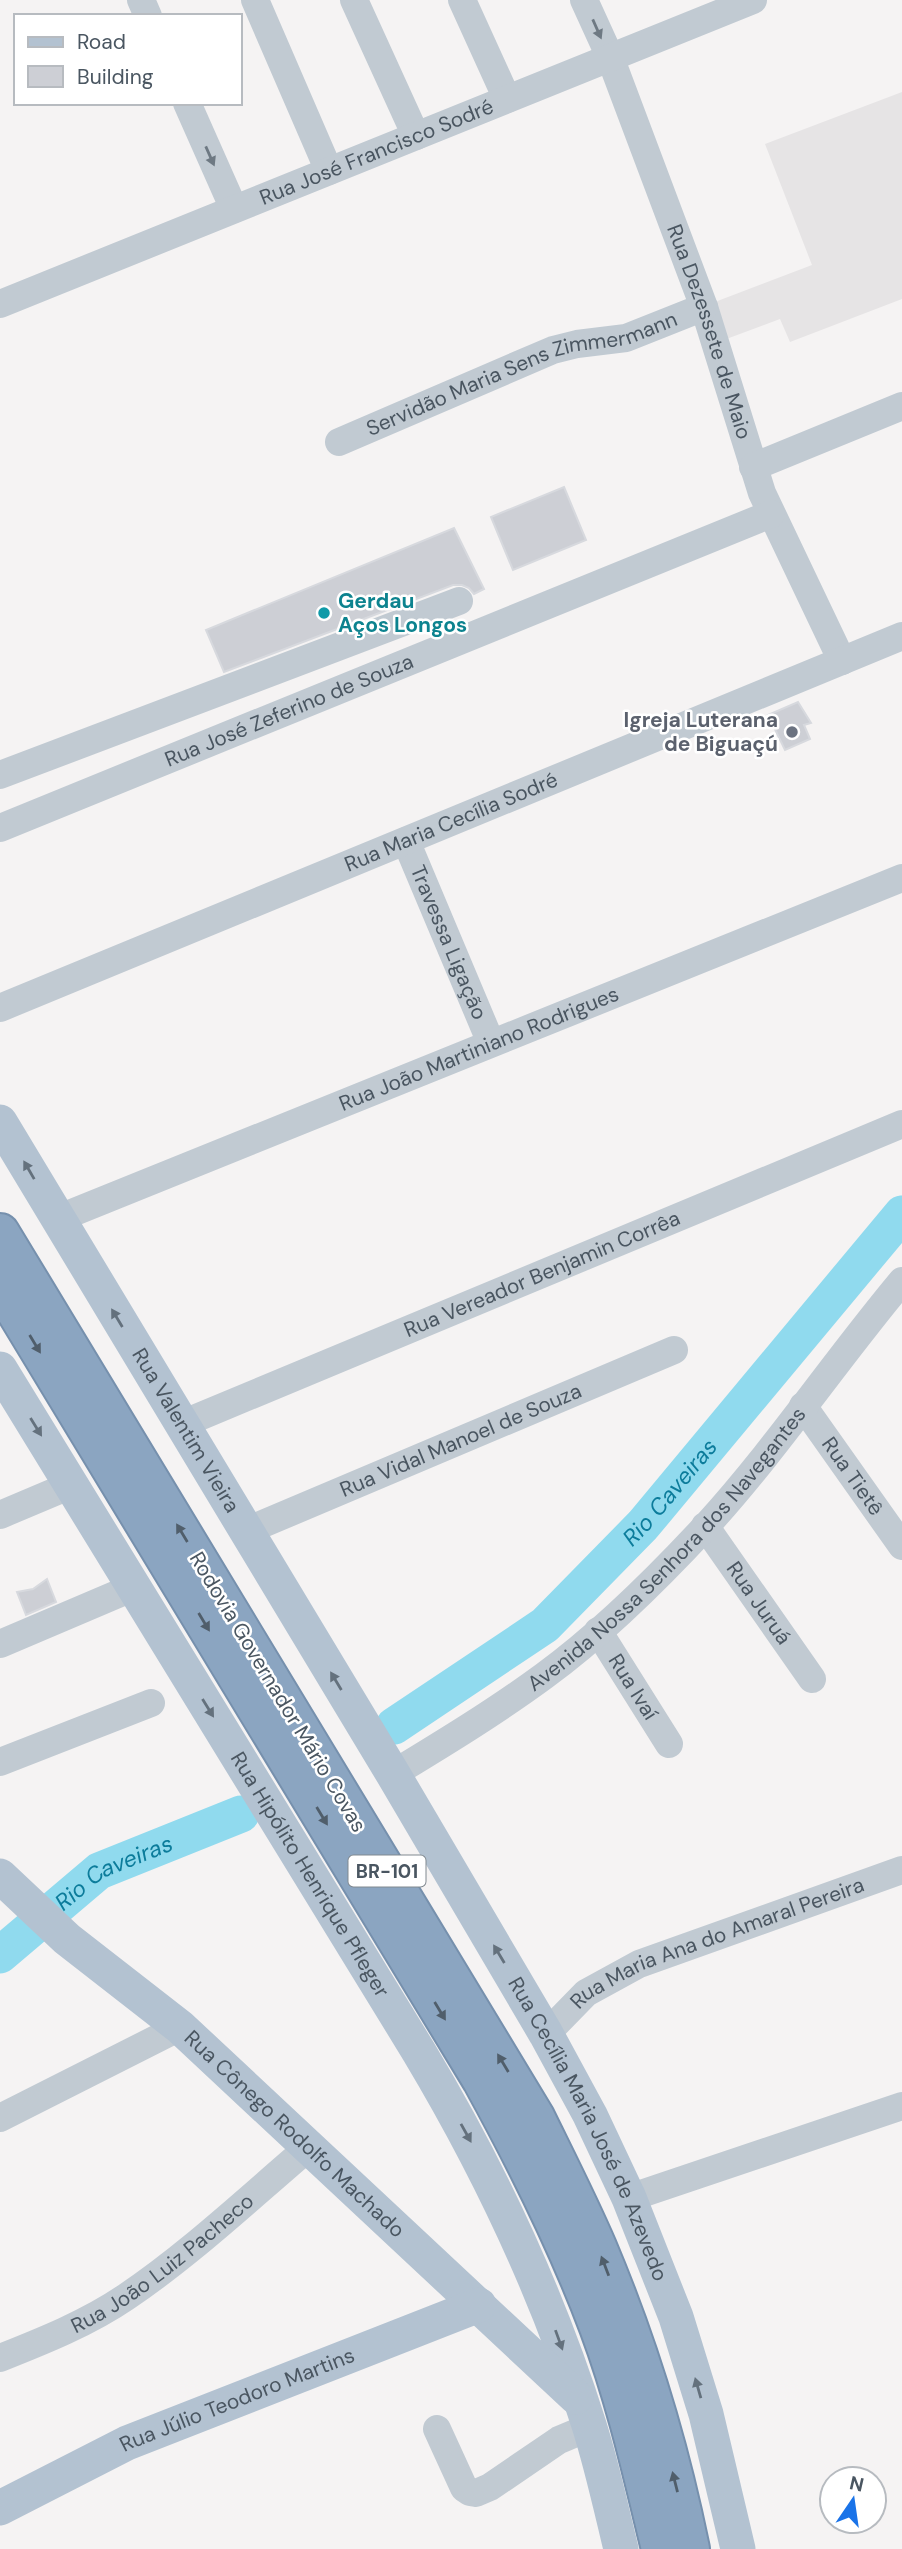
<svg xmlns="http://www.w3.org/2000/svg" width="902" height="2549" viewBox="0 0 902 2549" font-family="'DM Sans',sans-serif">
<rect width="100%" height="100%" fill="#f5f3f3"/>
<path fill="#e6e4e5" d="M902,92V299L790,342L780,319L721,341L707,305L812,265L765,144Z"/>
<g fill="none" stroke-linecap="round" stroke-linejoin="round">
<g stroke="#90daee" stroke-width="37">
<path id="s1" d="M394,1726L545,1625L643,1525L902,1214"/>
<path id="s2" d="M0,1955L99,1871L241,1814"/>
</g>
</g>
<path fill="#cdcfd5" stroke="#d7d9de" stroke-width="2" d="M564,487L586,540L513,570L491,517Z
M454,528L484,589L474,594L469,588L462,585H453L224,672L206,630Z
M798,702L811,723L804,725L810,739L785,750L768,715Z
M47,1579L56,1602L26,1615L17,1592L33,1589Z"/>
<g fill="none" stroke-linecap="round" stroke-linejoin="round">
<defs>
<path id="highway" d="M0,1233L535,2117C556,2160 578,2203 597,2247C638,2344 669,2446 690,2549
M0,1285L482,2080C526,2160 567,2242 599,2327C626,2399 643,2475 661,2549"/>
</defs>
<use href="#highway" stroke="#7690ad" stroke-width="42"/>
<g stroke="#c1cad2" stroke-width="28">
<path d="M141,0L148,16"/>
<path d="M255,0L329,171"/>
<path d="M354,0L416,136"/>
<path d="M462,0L507,99"/>
<path id="s3" d="M584,0L610,57L704,307L762,493L842,661"/>
<path d="M187,103L234,209"/>
<path id="s4" d="M0,304L753,0"/>
<path id="s5" d="M339,442L553,350L577,344L626,338L704,307"/>
<path d="M753,467L902,406"/>
<path d="M0,775L459,601"/>
<path id="s6" d="M0,828L771,514"/>
<path id="s7" d="M406,841L491,1043"/>
<path id="s8" d="M0,1008L902,636"/>
<path id="s9" d="M57,1219L902,878"/>
<path id="s10" d="M803,1406L902,1546"/>
<path id="s11" d="M182,1424L902,1124"/>
<path d="M0,1515L71,1485"/>
<path id="s12" d="M705,1526L812,1679"/>
<path id="s13" d="M246,1531L674,1350"/>
<path id="s14" d="M598,1631L669,1744"/>
<path d="M0,1644L134,1587"/>
<path d="M0,1762L151,1703"/>
<path id="s15" d="M393,1774C444,1743 495,1712 544,1676C603,1633 657,1579 707,1525C777,1448 835,1361 902,1281"/>
<path id="s16" d="M546,2034L586,1993L639,1964L902,1870"/>
<path d="M0,2118L180,2027"/>
<path d="M629,2198L902,2106"/>
<path id="s17" d="M0,2358C43,2341 88,2323 126,2297C191,2253 249,2198 309,2147"/>
<path d="M437,2429L464,2488L470,2492L476,2493L490,2487L559,2440L590,2427"/>
</g>
<g stroke="#b3c2d1" stroke-width="35">
<path id="s18" d="M0,1122L393,1774L546,2034L590,2115L629,2198L676,2317L706,2414L738,2549"/>
<path id="s19" d="M0,1369L419,2052C489,2169 548,2294 589,2425C602,2466 611,2508 621,2549"/>
<path id="s20" d="M0,1876L67,1939L180,2027L576,2397"/>
<path id="s21" d="M0,2508L127,2443L479,2305"/>
</g>
<use href="#highway" stroke="#8ba5c1" stroke-width="38"/>
</g>
<defs><path id="oneway-solid" d="M-6-.8H1V-3.2L6.5 0L1 3.2V.8H-6Z" transform="scale(1.75)"/></defs>
<g fill="#6e7983">
<use href="#oneway-solid" transform="translate(597 29) rotate(66)"/>
<use href="#oneway-solid" transform="translate(210 156) rotate(66)"/>
</g>
<g fill="#64717d">
<use href="#oneway-solid" transform="translate(29 1170) rotate(-120)"/>
<use href="#oneway-solid" transform="translate(117 1318) rotate(-121)"/>
<use href="#oneway-solid" transform="translate(36 1427) rotate(58)"/>
<use href="#oneway-solid" transform="translate(336 1681) rotate(-121)"/>
<use href="#oneway-solid" transform="translate(208 1708) rotate(58)"/>
<use href="#oneway-solid" transform="translate(499 1954) rotate(-121)"/>
<use href="#oneway-solid" transform="translate(466 2133) rotate(61)"/>
<use href="#oneway-solid" transform="translate(559 2340) rotate(70)"/>
<use href="#oneway-solid" transform="translate(698 2388) rotate(-106)"/>
</g>
<g fill="#505e6b">
<use href="#oneway-solid" transform="translate(35 1344) rotate(59)"/>
<use href="#oneway-solid" transform="translate(182 1533) rotate(-121)"/>
<use href="#oneway-solid" transform="translate(204 1622) rotate(59)"/>
<use href="#oneway-solid" transform="translate(322 1816) rotate(59)"/>
<use href="#oneway-solid" transform="translate(440 2011) rotate(59)"/>
<use href="#oneway-solid" transform="translate(503 2063) rotate(-121)"/>
<use href="#oneway-solid" transform="translate(605 2266) rotate(-111)"/>
<use href="#oneway-solid" transform="translate(675 2482) rotate(-104)"/>
</g>
<circle fill="#0f9aa8" stroke="#fff" stroke-width="2.5" cx="324" cy="613" r="7"/>
<circle fill="#6b7280" stroke="#fff" stroke-width="2.5" cx="792" cy="732" r="7"/>
<g text-anchor="middle" dominant-baseline="central" stroke-width="5" stroke-linejoin="round" paint-order="stroke">
<rect fill="#fff" stroke="#808990" stroke-width="2" x="348.5" y="1855.5" width="77" height="31" rx="5"/>
<g font-size="19" font-weight="bold" fill="#4a5661">
<text x="387" y="1871">BR-101</text>
</g>
<g font-size="21" fill="#4a5661" stroke="#fff">
<text stroke="none"><textPath href="#s4" startOffset="406">Rua José Francisco Sodré</textPath></text>
<text stroke="none"><textPath href="#s3" startOffset="355">Rua Dezessete de Maio</textPath></text>
<text stroke="none"><textPath href="#s5" startOffset="196">Servidão Maria Sens Zimmermann</textPath></text>
<text stroke="none"><textPath href="#s6" startOffset="312">Rua José Zeferino de Souza</textPath></text>
<text stroke="none"><textPath href="#s8" startOffset="488">Rua Maria Cecília Sodré</textPath></text>
<text stroke="none"><textPath href="#s7" startOffset="110">Travessa Ligação</textPath></text>
<text stroke="none"><textPath href="#s9" startOffset="455">Rua João Martiniano Rodrigues</textPath></text>
<text stroke="none"><textPath href="#s11" startOffset="390">Rua Vereador Benjamin Corrêa</textPath></text>
<text stroke="none"><textPath href="#s18" startOffset="360">Rua Valentim Vieira</textPath></text>
<text stroke="none"><textPath href="#s13" startOffset="233">Rua Vidal Manoel de Souza</textPath></text>
<text stroke="none"><textPath href="#s10" startOffset="86">Rua Tietê</textPath></text>
<text stroke="none"><textPath href="#s15" startOffset="357">Avenida Nossa Senhora dos Navegantes</textPath></text>
<text stroke="none"><textPath href="#s12" startOffset="94">Rua Juruá</textPath></text>
<text stroke="none"><textPath href="#s14" startOffset="66">Rua Ivaí</textPath></text>
<text transform="translate(278 1692) rotate(59)">Rodovia Governador Mário Covas</text>
<text stroke="none"><textPath href="#s19" startOffset="593">Rua Hipólito Henrique Pfleger</textPath></text>
<text stroke="none"><textPath href="#s16" startOffset="198">Rua Maria Ana do Amaral Pereira</textPath></text>
<text stroke="none"><textPath href="#s18" startOffset="1167">Rua Cecília Maria José de Azevedo</textPath></text>
<text stroke="none"><textPath href="#s20" startOffset="392">Rua Cônego Rodolfo Machado</textPath></text>
<text stroke="none"><textPath href="#s17" startOffset="189">Rua João Luiz Pacheco</textPath></text>
<text stroke="none"><textPath href="#s21" startOffset="261">Rua Júlio Teodoro Martins</textPath></text>
</g>
<g font-size="21" font-weight="bold" fill="#0d838f" stroke="#fff" text-anchor="start">
<text x="338" y="601">Gerdau<tspan x="338" dy="24">Aços Longos</tspan></text>
</g>
<g font-size="21" font-weight="bold" fill="#5b616d" stroke="#fff" text-anchor="end">
<text x="778" y="720">Igreja Luterana<tspan x="778" dy="24">de Biguaçú</tspan></text>
</g>
<g font-size="23" font-style="italic" fill="#0c7c9b" stroke="#fff">
<text stroke="none"><textPath href="#s1" startOffset="364">Rio Caveiras</textPath></text>
<text stroke="none"><textPath href="#s2" startOffset="142">Rio Caveiras</textPath></text>
</g>
</g>
<rect x="14" y="14" width="228" height="91" fill="#ffffff" stroke="#b7bbc0" stroke-width="2"/>
<rect x="28" y="37" width="35" height="10" fill="#b3c2d1" stroke="#b7bbc0" stroke-width="2"/>
<text x="77" y="49" font-size="21" fill="#4a5661">Road</text>
<rect x="28" y="66" width="35" height="21" fill="#cdcfd5" stroke="#b7bbc0" stroke-width="2"/>
<text x="77" y="84" font-size="21" fill="#4a5661">Building</text>
<g transform="translate(853 2500) rotate(13)"><circle r="33" fill="#ffffff" stroke="#b7bbc0" stroke-width="2"/>
<path d="M0-5L12 26L0 18L-12 26Z" fill="#1a73e8"/>
<text y="-10" font-size="19" font-weight="bold" text-anchor="middle" fill="#4a5661">N</text>
</g>
</svg>
